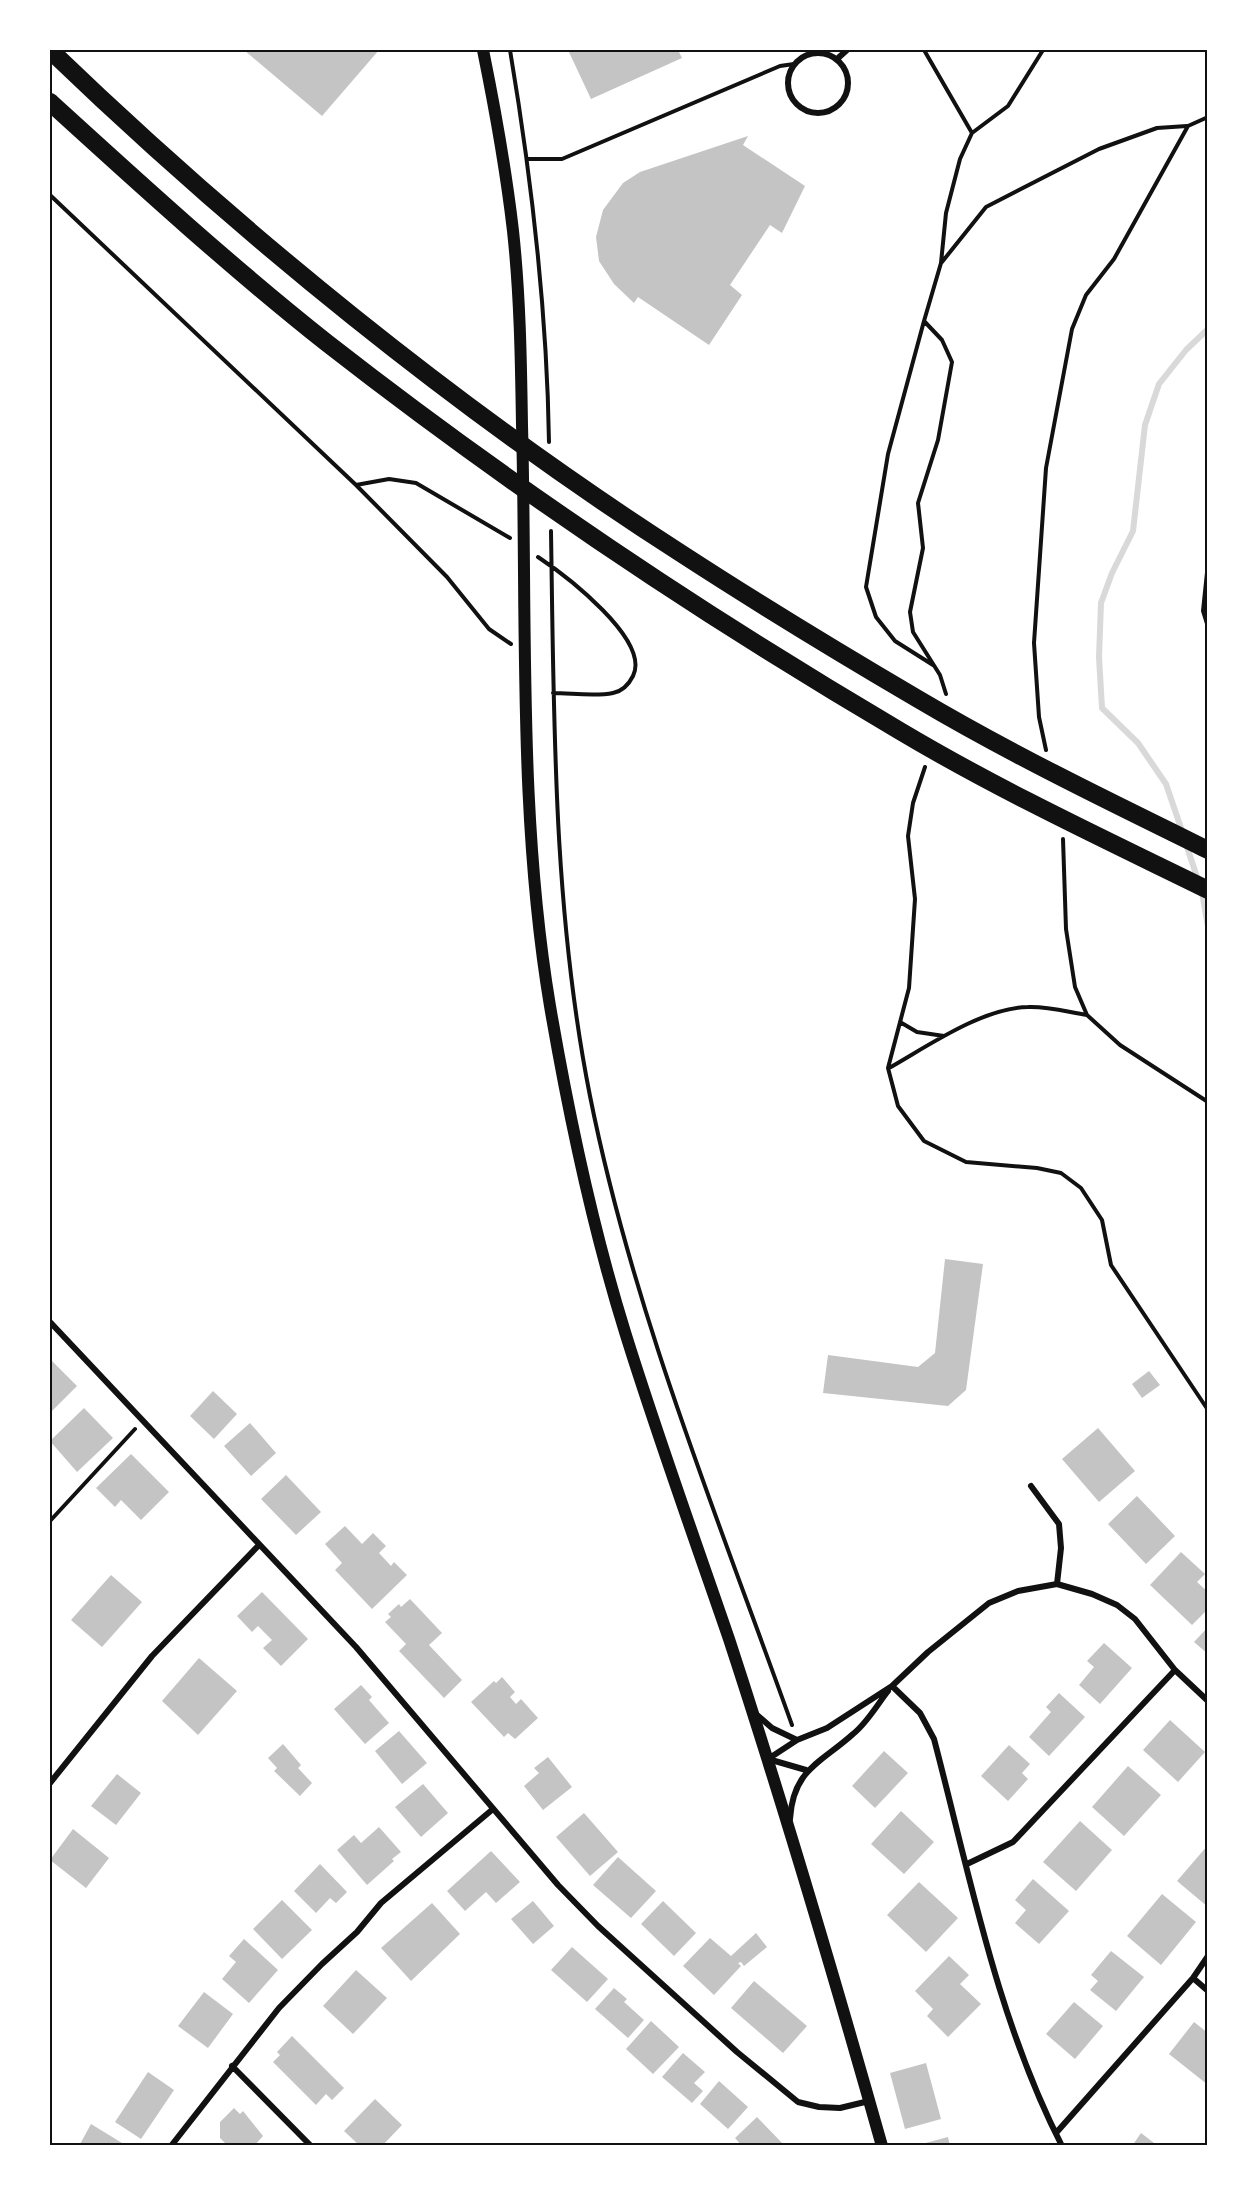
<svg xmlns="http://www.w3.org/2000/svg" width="1257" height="2195" viewBox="0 0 1257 2195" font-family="Helvetica,sans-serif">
<rect width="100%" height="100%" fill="#fff"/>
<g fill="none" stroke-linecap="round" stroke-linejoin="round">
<path stroke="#d9d9d9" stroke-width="6" d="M1182,831L1166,784L1138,743L1102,708L1099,657L1101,603L1112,573L1133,531L1145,425L1159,384L1186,350L1208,329
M1186,844L1198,880
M1202,892L1208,927"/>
</g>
<path fill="#c4c4c4" d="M244,50H379L322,116Z
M568,50H678L682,58L591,99Z
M748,136L743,145L805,186L782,233L770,225L730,285L742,295L709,345L638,297L634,303L614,284L599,261L596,237L603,210L623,183L640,172Z
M945,1259L983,1264L966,1390L948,1406L823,1393L828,1355L918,1367L935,1353Z
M50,1359L77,1386L50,1413Z
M1149,1371L1160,1385L1142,1398L1132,1384Z
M213,1391L237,1414L214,1439L190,1416Z
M84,1408L113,1438L77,1472L50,1441Z
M250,1423L276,1453L251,1476L224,1446Z
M1098,1428L1135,1471L1099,1502L1062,1459Z
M131,1454L169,1492L141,1520L121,1500L115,1507L96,1488Z
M286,1475L321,1512L296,1535L261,1499Z
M1137,1496L1175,1536L1146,1564L1108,1524Z
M345,1526L362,1544L373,1533L386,1546L379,1553L391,1566L394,1562L407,1575L372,1609L335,1570L342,1563L325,1544Z
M1181,1552L1205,1574L1197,1582L1208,1592V1609L1192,1625L1150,1585Z
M111,1575L142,1602L102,1647L71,1620Z
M262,1592L308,1639L281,1666L263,1648L272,1640L258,1626L252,1632L237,1616Z
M410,1599L442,1633L429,1645L462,1680L444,1698L399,1651L406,1644L385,1622L391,1617L388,1614L399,1604L401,1607Z
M1208,1627V1654L1194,1642Z
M1104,1643L1132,1668L1100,1704L1079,1685L1094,1667L1087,1661Z
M199,1658L237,1691L198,1735L162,1701Z
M502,1677L515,1692L510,1697L516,1704L521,1699L538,1718L515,1739L508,1733L504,1737L471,1702L494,1681L496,1683Z
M361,1685L372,1697L369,1700L389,1723L365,1744L334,1709Z
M1059,1693L1085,1717L1049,1756L1029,1737L1051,1712L1046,1707Z
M1170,1720L1205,1752L1178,1782L1143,1750Z
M399,1731L427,1763L402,1784L375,1751Z
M283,1744L301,1765L298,1768L312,1783L300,1796L274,1771L277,1768L268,1758Z
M1009,1745L1030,1764L1022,1773L1028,1779L1008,1801L981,1776Z
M884,1751L908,1773L875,1808L852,1786Z
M548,1757L572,1787L543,1810L524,1786L539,1773L534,1768Z
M1128,1766L1161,1795L1124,1836L1092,1807Z
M117,1774L141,1793L116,1825L91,1806Z
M423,1784L448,1813L421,1837L395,1807Z
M901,1811L934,1842L904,1874L871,1844Z
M584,1813L618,1852L590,1876L556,1837Z
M1080,1821L1112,1850L1076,1891L1043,1862Z
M379,1827L401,1852L392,1859L394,1861L367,1885L337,1850L354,1835L361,1843Z
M73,1829L109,1858L86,1888L50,1860Z
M1208,1845V1907L1177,1881Z
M491,1851L520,1882L496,1903L486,1892L465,1911L447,1891Z
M618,1857L656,1891L631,1918L593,1885Z
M320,1864L347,1892L336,1903L330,1898L316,1913L294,1891Z
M1033,1879L1069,1911L1039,1944L1015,1923L1026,1910L1015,1900Z
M919,1882L958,1918L926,1952L887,1915Z
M1162,1894L1196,1922L1161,1965L1127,1936Z
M282,1900L312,1930L282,1959L253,1929Z
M533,1901L554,1926L533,1944L511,1919Z
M663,1901L696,1933L674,1956L641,1924Z
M432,1903L460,1934L411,1981L381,1948Z
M756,1933L767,1947L744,1966L741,1962L738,1963L741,1966L714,1995L683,1966L710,1938L731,1956Z
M244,1939L278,1970L249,2003L222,1979L236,1962L229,1956Z
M572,1947L608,1979L587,2002L551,1970Z
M1111,1951L1144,1977L1116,2011L1090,1990L1098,1981L1091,1975Z
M949,1956L969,1975L960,1984L981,2004L948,2037L927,2016L933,2009L915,1991Z
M356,1970L387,1998L353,2034L323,2006Z
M754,1981L807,2026L783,2053L731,2008Z
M614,1988L627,1999L624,2002L644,2020L628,2038L595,2009Z
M204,1992L233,2014L208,2048L178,2026Z
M1074,2002L1103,2026L1075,2059L1046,2034Z
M651,2021L679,2047L653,2074L626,2049Z
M1194,2022L1208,2033V2085L1169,2054Z
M292,2036L344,2088L332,2100L326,2094L316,2105L273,2062L280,2055L277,2052Z
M683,2053L705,2072L694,2083L703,2091L692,2103L662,2077Z
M926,2063L941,2119L905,2129L890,2073Z
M148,2072L174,2090L141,2139L115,2122Z
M719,2081L748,2107L728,2129L700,2104Z
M375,2099L402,2125L382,2146H360L344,2131Z
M234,2108L240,2114L243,2111L263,2136L254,2146H228L220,2138V2122Z
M757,2117L785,2146H742L735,2138Z
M91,2124L127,2146H79Z
M1141,2133L1158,2146H1132Z
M948,2137L950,2146H918V2145Z"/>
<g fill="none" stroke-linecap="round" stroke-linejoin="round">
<path stroke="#111" stroke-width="4" d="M510,50C532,181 547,309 549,442
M924,50L972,133
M528,159H562L780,66L794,64
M50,195L356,485L447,577L489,629L511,644
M942,262L986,207L1099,149L1157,128L1187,126
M924,321L888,454L866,587L876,617L895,641L933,665
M356,485L389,479L416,483L510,538
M551,531C554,720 553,910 590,1096C633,1312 718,1518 792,1725
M538,557C565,575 651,640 633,676C629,684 623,691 613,693C595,697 571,693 553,693
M1208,563L1203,611L1208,627
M946,694L940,675L913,632L910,612L923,548L918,503L938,440L952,362L942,340L924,321L941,263L946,213L960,159L972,133L1008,106L1043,50
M1046,750L1039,717L1034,643L1046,468L1072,329L1086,295L1114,259L1188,126L1208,117
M925,767L913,803L908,836L915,899L909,988L888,1068L898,1106L924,1141L966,1162L1037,1168L1061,1173L1081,1188L1102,1220L1111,1265L1208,1410
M1063,839L1066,929L1075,987L1087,1015L1120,1045L1208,1102
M900,1022L917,1032L944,1036
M889,1068C928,1046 982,1008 1028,1007C1047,1006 1068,1012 1087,1015
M50,1521L135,1429"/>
<path stroke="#111" stroke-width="6" d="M788 83a30 30 0 1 1 60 0a30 30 0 1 1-60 0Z
M837,59L847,50
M50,1322L356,1647L558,1885L598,1926L737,2052L798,2102L819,2107L840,2108L869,2101
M1031,1486L1059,1524L1061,1548L1057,1584
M892,1686L920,1713L934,1739C970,1876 997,2019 1062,2146
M757,1715L772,1728L797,1740
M768,1759L797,1740L827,1728L892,1686L928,1652L989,1603L1018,1591L1057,1584L1092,1594L1117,1605L1135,1619L1175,1670L1208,1701
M768,1759L806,1770
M50,1783L152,1656L259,1545
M790,1819C793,1769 821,1763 853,1734C867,1723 877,1705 888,1691
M967,1864L1013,1842L1175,1670
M1193,1978L1208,1991
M232,2066L311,2146
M1056,2133L1193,1978L1208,1956
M171,2146L279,2008L322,1964L357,1932L381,1903L493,1809"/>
<path stroke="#111" stroke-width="12" d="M483,50C495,109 506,170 513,231C520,295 521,360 522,425C527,618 518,815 550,1006C569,1117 592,1226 625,1332C657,1435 694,1537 729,1639C784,1807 834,1976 882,2146"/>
<path stroke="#111" stroke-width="18" d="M50,50C240,233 459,411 682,554C759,604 838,652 918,699C1011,754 1110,802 1208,850
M50,102C140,184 231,267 327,343C509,485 701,614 900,731C999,790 1104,839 1208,890"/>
</g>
<rect width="1257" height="2195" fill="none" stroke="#ffffff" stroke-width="102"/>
<rect x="51" y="51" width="1155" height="2093" fill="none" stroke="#111" stroke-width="2"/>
</svg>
